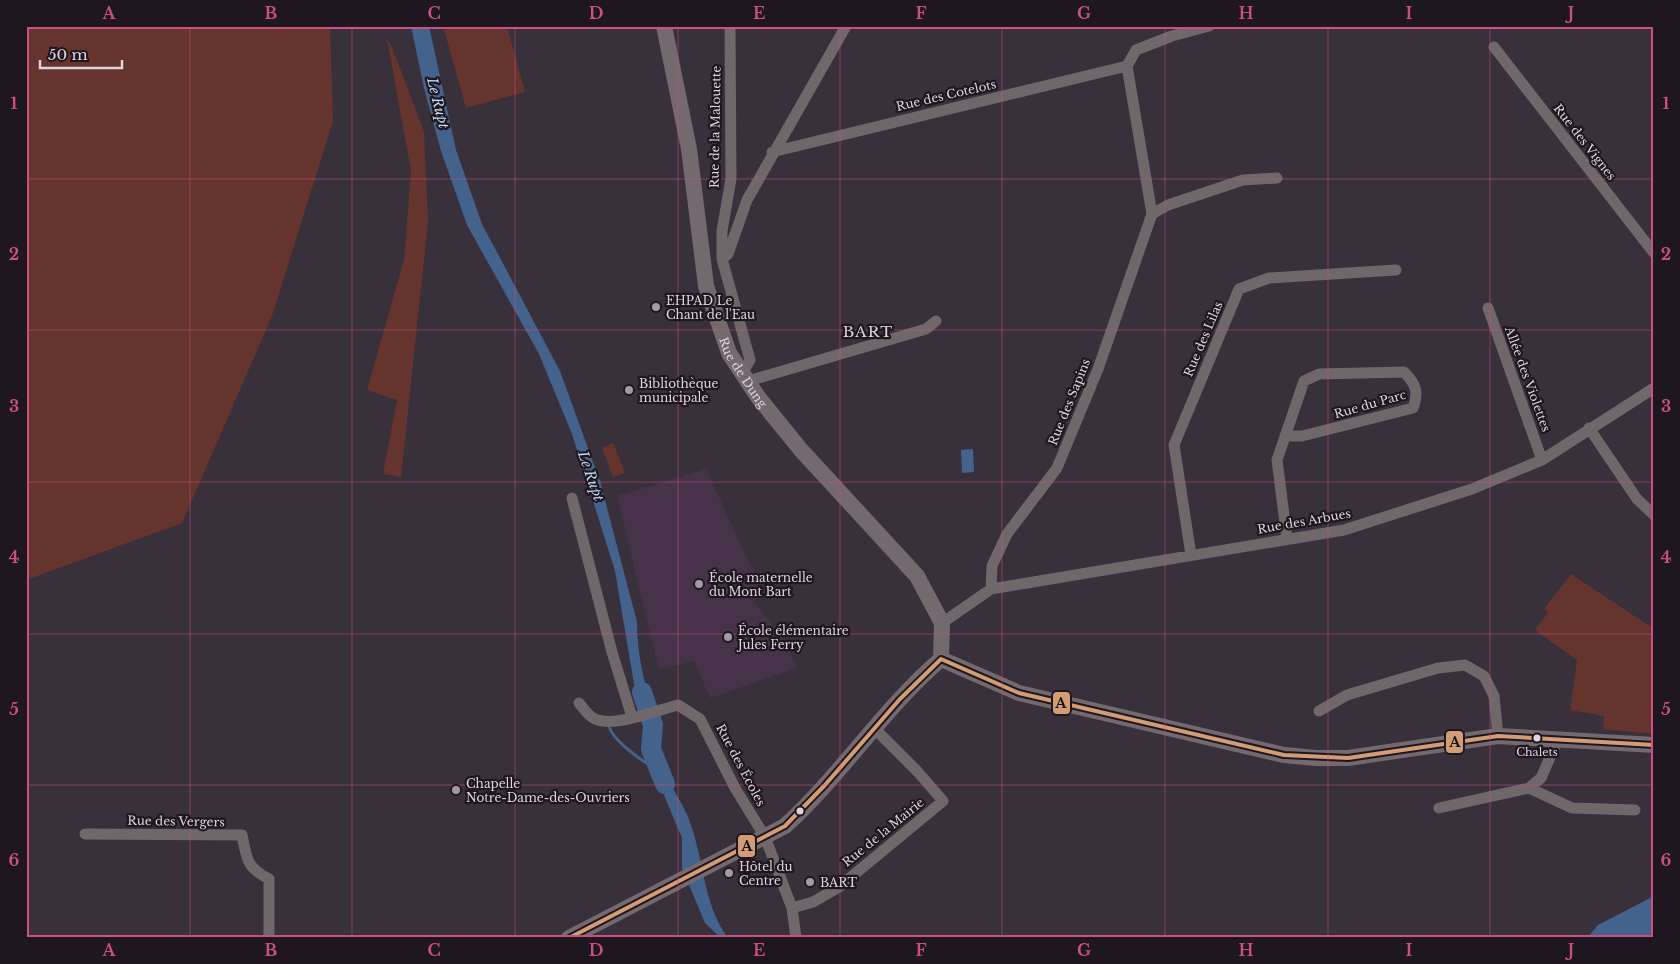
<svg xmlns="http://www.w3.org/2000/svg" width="1680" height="964" viewBox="0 0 1680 964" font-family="'Libre Baskerville',serif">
<rect width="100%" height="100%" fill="#38303a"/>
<path fill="#473349" d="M706,469L763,593L754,601L786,643L797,668L710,698L694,661L659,670L617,496Z"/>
<path fill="#65352d" d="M26,26H330L333,121L272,316L182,523L26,580Z
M443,26H507L525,92L466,108Z
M387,39L392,47L424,132L428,222L401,477L383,474L397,400L367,390L404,260L411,171Z
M613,443L625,473L613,477L602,448Z
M1571,574L1654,629V734L1603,729L1604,716L1570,710L1577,660L1535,630L1548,613L1544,609Z"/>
<path fill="#43638d" d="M411,26H429L456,150L482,224L560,371L600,481L637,622C637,652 643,680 653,708L646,710L643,708L634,684L615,571L572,434L539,354L467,225L441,151L424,88Z
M973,449L974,472L962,473L961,450Z
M660,757C665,780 679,796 688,817C704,856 702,903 728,938H721L705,923L682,868V838L650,762Z
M1654,896V938H1587L1598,925Z"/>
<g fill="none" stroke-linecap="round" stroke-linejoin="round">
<path stroke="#43638d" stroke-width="3" d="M609,726C612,740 643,762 655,768"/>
<path stroke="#43638d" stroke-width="20" d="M642,692L653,725L651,749L665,784"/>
<path stroke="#70676b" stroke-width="11" d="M730,26L731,179L722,231V259L750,360L743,372
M1494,47L1654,253
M1127,66L1152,214
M1127,66L1136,50L1172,36L1209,26
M772,152L1127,66
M722,259L728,254L747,200L846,26
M1488,308L1542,460
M748,381L926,329L936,321
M1589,428L1637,499L1654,515
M1285,436H1302L1413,408C1419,392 1416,384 1404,372L1319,374L1304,381L1277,460L1287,539
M572,498L612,652L632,717
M1191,555L1174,445L1239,289L1269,278L1396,270
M991,589L992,566L1007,534L1057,468L1098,369L1152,214L1168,205L1243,180L1277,178
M942,623L991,589L1344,530L1472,489L1542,460L1654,388
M579,703C584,709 588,716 595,719C615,728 657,710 678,705L700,719L735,788L765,837L792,908L796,938
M1319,711L1347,695L1438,668L1465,665L1484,676L1494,696L1498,736
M1529,788L1572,808L1635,810
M1439,808L1529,788L1541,778L1558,739
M85,834L242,835C247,859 246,867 269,879V938
M792,908L813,902L839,887L943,801L917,771L873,727"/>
<g stroke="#74696e" stroke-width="16">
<path id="s1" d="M664,26L689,149L706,286L729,353L758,397L801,450L917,576L942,623L941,659"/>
<path d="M569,938L785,826C842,774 883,709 941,659L1019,693L1284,755L1316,758H1348L1498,736L1654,745"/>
</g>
<defs>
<path id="bus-1" d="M569,938L785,826L825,785L900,699L941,659L1019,693L1284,755L1348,758L1498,736L1654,745"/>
</defs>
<use href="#bus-1" stroke="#1f171f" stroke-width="8"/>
<use href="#bus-1" stroke="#d39c74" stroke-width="4"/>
</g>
<path fill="none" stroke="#ca5083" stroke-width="1" stroke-opacity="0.55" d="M190,26V938M352,26V938M515,26V938M678,26V938M840,26V938M1002,26V938M1165,26V938M1328,26V938M1490,26V938M26,179H1654M26,330H1654M26,482H1654M26,634H1654M26,785H1654"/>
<g fill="#a49aa5" stroke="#1f171f" stroke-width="2">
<circle cx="656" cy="307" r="5"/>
<circle cx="629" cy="390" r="5"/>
<circle cx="699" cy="584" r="5"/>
<circle cx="728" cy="637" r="5"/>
<circle cx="456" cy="790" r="5"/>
<circle cx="729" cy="873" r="5"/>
<circle cx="810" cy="882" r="5"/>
</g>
<g fill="#ded3df" stroke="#1f171f" stroke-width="2">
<circle cx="1537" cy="738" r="4.5"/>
<circle cx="800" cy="811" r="4.5"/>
</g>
<g text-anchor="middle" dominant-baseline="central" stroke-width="4.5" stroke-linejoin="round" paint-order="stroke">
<g font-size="11" fill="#ded3df" stroke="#1f171f">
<text x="1537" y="752">Chalets</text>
</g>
<g font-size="12" fill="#ded3df" stroke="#1f171f">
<text transform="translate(946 95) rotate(-13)">Rue des Cotelots</text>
<text transform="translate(715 127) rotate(-89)">Rue de la Malouette</text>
<text transform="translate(1585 142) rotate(52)">Rue des Vignes</text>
<text transform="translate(1203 339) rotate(-67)">Rue des Lilas</text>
<text stroke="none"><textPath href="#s1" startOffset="358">Rue de Dung</textPath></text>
<text transform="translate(1528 379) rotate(70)">Allée des Violettes</text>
<text transform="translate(1069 402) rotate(-68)">Rue des Sapins</text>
<text transform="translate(1370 404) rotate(-16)">Rue du Parc</text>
<text transform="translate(1304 521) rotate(-10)">Rue des Arbues</text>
<text transform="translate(741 765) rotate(62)">Rue des Écoles</text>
<text transform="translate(176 821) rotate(1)">Rue des Vergers</text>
<text transform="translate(883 832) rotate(-39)">Rue de la Mairie</text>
</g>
<g font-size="12" fill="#ded3df" stroke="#1f171f" text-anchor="start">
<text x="666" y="300">EHPAD Le<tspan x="666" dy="14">Chant de l'Eau</tspan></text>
<text x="639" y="383">Bibliothèque<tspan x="639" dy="14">municipale</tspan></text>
<text x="709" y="577">École maternelle<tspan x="709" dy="14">du Mont Bart</tspan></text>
<text x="738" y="630">École élémentaire<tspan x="738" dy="14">Jules Ferry</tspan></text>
<text x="466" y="783">Chapelle<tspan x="466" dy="14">Notre-Dame-des-Ouvriers</tspan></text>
<text x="739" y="866">Hôtel du<tspan x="739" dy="14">Centre</tspan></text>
<text x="820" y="882">BART</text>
</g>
<g font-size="14" font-style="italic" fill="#c0d6f2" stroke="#1f171f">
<text transform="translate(438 103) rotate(76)">Le Rupt</text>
<text transform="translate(591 476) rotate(71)">Le Rupt</text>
</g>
<g font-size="15" letter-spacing="1" fill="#ded3df" stroke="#1f171f">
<text x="868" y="331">BART</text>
</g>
</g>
<g stroke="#1f171f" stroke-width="2">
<rect x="1052" y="691" width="19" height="24" rx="5" fill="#d39c74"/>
<rect x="1445" y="730" width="19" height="24" rx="5" fill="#d39c74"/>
<rect x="737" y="834" width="19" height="24" rx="5" fill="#d39c74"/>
</g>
<g font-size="14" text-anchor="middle" font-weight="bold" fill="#111">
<text x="1061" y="708">A</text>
<text x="1455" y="747">A</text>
<text x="747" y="851">A</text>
</g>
<rect width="1680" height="964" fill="none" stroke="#1f171f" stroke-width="55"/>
<path d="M40 60v8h82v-8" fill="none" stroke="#ded3df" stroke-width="2.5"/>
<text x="48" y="60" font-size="15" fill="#ded3df" stroke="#1f171f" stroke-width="4" paint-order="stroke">50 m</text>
<rect x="28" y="28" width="1624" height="908" fill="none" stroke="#ca5083" stroke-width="2"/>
<g font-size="16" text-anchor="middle" font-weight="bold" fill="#ca5083">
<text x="109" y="19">A</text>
<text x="271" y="19">B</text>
<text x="434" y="19">C</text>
<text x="596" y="19">D</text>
<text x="759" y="19">E</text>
<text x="921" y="19">F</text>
<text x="1084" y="19">G</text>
<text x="1246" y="19">H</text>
<text x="1409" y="19">I</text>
<text x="1571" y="19">J</text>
<text x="14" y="109">1</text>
<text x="1666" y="109">1</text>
<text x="14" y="260">2</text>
<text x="1666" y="260">2</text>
<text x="14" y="412">3</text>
<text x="1666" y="412">3</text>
<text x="14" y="563">4</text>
<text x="1666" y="563">4</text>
<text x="14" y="715">5</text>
<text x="1666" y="715">5</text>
<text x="14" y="866">6</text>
<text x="1666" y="866">6</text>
<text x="109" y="956">A</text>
<text x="271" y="956">B</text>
<text x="434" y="956">C</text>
<text x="596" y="956">D</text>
<text x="759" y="956">E</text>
<text x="921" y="956">F</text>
<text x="1084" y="956">G</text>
<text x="1246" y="956">H</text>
<text x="1409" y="956">I</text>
<text x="1571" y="956">J</text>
</g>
</svg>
